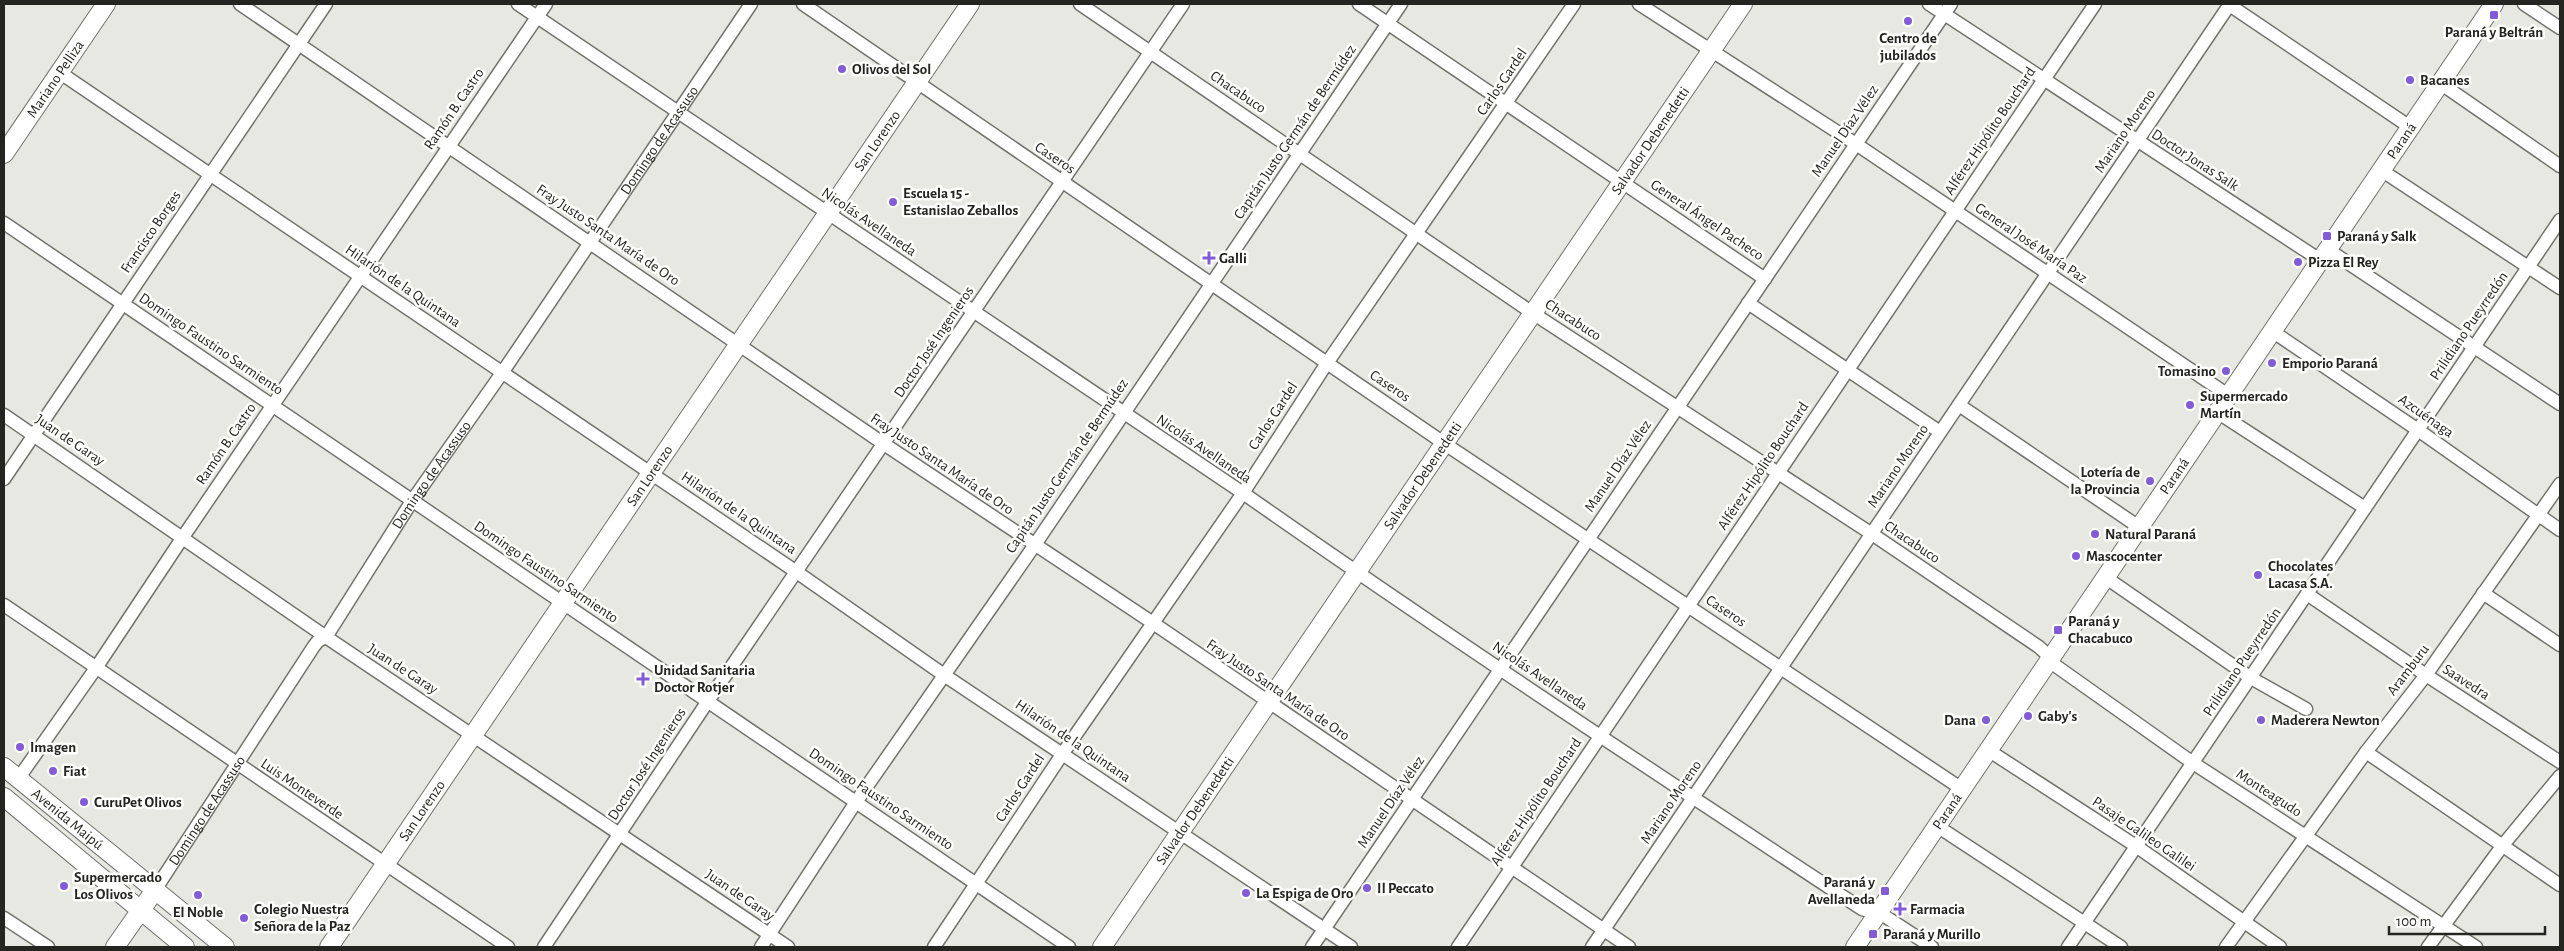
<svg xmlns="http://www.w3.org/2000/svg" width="2564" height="951" viewBox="0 0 2564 951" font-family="'Alegreya Sans',sans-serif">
<rect width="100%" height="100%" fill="#e8e8e2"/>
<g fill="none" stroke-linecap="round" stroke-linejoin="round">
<defs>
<g id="street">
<path d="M240,4L884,444L1153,623L1629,947"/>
<path d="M518,4L1243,493C1447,636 1654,772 1862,909L1886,917L1932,947"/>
<path d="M803,4L1454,450L1962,789"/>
<path d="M1080,4L1534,314L1872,534L2039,647L2051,658L2056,666L2193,763L2476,947"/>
<path d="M1359,4L1765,279"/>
<path d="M1639,4L1856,144L2228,395"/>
<path d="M1929,4L2320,260"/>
<path d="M2228,4L2410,127"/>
<path d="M2524,4L2560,28"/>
<path d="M59,72L798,573L944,675L1351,947"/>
<path d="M2440,83L2560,166"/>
<path d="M2381,170L2560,288"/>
<path d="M4,223L1069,947"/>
<path d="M2327,249L2560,404"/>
<path d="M1748,303L1940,432"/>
<path d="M2272,331L2418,430L2560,530"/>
<path d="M1959,405L2139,527"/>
<path d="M2217,412L2365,508"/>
<path d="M4,415L326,637L788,947"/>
<path d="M4,479L326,4"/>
<path d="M2105,577L2251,678L2306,709"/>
<path d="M2483,593L2560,645"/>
<path d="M2307,594L2426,675L2560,762"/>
<path d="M4,605L508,947"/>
<path d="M1988,750L2136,846L2280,947"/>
<path d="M2366,752L2560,885"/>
<path d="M18,779L96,668L183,537L546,4"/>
<path d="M1937,826L2121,947"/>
<path id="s1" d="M155,890L314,646L318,641L326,637L412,501L502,373L751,4"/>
<path d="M4,918L48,947"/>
<path d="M544,947L708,701L1183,4"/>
<path d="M761,947L856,802L1034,546L1401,4"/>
<path d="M934,947L1063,753L1243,493L1327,363L1574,4"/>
<path d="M1312,947L1951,4"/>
<path d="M1458,947L2095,4"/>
<path d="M1592,947L2230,4"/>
<path d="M2068,947L2560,220"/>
<path d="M2226,947L2366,752L2426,675L2560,484"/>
<path d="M2428,947L2503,845L2560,776"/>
</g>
<g id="secondary">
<path id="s2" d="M4,154L106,4"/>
<path id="s3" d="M4,767L225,947"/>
<path d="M4,797L185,947"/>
<path d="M115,947L155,890"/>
<path id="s4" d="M329,947L970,4"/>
<path id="s5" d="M1102,947L1743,4"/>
<path id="s6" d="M1855,947L2494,4"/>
</g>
</defs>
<use href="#street" stroke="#73736e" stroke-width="15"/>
<use href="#secondary" stroke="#73736e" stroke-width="20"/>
<use href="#street" stroke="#fff" stroke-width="12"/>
<use href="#secondary" stroke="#fff" stroke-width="18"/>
</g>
<g fill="#825cd6" stroke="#fffffe" stroke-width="2">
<rect x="2489" y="10" width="10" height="10" rx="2.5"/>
<circle cx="1908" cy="21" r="5"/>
<circle cx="842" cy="69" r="5"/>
<circle cx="2410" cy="80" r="5"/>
<circle cx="893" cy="202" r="5"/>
<rect x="2322" y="231" width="10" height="10" rx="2.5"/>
<path d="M1206.5 250.5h5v5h5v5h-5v5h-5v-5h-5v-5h5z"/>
<circle cx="2298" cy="262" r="5"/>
<circle cx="2272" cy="363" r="5"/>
<circle cx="2226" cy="371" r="5"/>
<circle cx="2190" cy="405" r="5"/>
<circle cx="2150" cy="481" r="5"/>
<circle cx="2095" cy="534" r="5"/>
<circle cx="2076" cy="556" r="5"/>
<circle cx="2258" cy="575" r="5"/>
<rect x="2053" y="625" width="10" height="10" rx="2.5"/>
<path d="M640.5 671.5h5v5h5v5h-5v5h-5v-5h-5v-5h5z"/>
<circle cx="2028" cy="716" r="5"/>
<circle cx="1986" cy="720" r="5"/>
<circle cx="2261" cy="720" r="5"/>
<circle cx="20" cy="747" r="5"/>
<circle cx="53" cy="771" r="5"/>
<circle cx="84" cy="802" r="5"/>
<circle cx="64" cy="886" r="5"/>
<circle cx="1367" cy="888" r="5"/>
<rect x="1880" y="886" width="10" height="10" rx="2.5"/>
<circle cx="1246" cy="893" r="5"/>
<circle cx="198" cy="895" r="5"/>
<path d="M1897.5 901.5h5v5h5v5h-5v5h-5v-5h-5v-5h5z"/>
<circle cx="244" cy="918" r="5"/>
<rect x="1868" y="929" width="10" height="10" rx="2.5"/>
</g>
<g text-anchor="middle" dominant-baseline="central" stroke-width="5" stroke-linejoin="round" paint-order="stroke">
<g font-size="15" font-weight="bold" fill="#242421" stroke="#fffffe" text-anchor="start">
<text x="2494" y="32" text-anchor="middle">Paraná y Beltrán</text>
<text x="1908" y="38" text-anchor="middle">Centro de<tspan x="1908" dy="17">jubilados</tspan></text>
<text x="852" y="69">Olivos del Sol</text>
<text x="2420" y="80">Bacanes</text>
<text x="903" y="193">Escuela 15 -<tspan x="903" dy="17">Estanislao Zeballos</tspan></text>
<text x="2337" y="236">Paraná y Salk</text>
<text x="1219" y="258">Galli</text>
<text x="2308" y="262">Pizza El Rey</text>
<text x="2282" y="363">Emporio Paraná</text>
<text x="2216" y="371" text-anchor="end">Tomasino</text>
<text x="2200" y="396">Supermercado<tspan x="2200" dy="17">Martín</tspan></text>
<text x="2140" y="472" text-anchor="end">Lotería de<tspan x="2140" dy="17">la Provincia</tspan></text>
<text x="2105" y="534">Natural Paraná</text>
<text x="2086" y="556">Mascocenter</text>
<text x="2268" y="566">Chocolates<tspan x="2268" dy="17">Lacasa S.A.</tspan></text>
<text x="2068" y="621">Paraná y<tspan x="2068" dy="17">Chacabuco</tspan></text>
<text x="654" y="670">Unidad Sanitaria<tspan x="654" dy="17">Doctor Rotjer</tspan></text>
<text x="2038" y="716">Gaby's</text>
<text x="1976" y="720" text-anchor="end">Dana</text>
<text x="2271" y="720">Maderera Newton</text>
<text x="30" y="747">Imagen</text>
<text x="63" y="771">Fiat</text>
<text x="94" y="802">CuruPet Olivos</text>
<text x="74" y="877">Supermercado<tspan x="74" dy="17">Los Olivos</tspan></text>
<text x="1875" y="882" text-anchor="end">Paraná y<tspan x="1875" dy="17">Avellaneda</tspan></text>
<text x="1377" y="888">Il Peccato</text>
<text x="1256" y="893">La Espiga de Oro</text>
<text x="254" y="909">Colegio Nuestra<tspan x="254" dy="17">Señora de la Paz</tspan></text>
<text x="1910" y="909">Farmacia</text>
<text x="198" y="912" text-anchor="middle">El Noble</text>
<text x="1883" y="934">Paraná y Murillo</text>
</g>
<g font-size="15" fill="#242421" stroke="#fffffe">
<text stroke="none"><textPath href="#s2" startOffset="91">Mariano Pelliza</textPath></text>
<text transform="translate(1502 82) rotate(-56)">Carlos Gardel</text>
<text transform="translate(1238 92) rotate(34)">Chacabuco</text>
<text transform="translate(454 109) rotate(-56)">Ramón B. Castro</text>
<text transform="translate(1845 131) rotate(-56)">Manuel Díaz Vélez</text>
<text transform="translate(1990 131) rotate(-56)">Alférez Hipólito Bouchard</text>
<text transform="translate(2125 131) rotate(-56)">Mariano Moreno</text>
<text transform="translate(1295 132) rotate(-56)">Capitán Justo Germán de Bermúdez</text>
<text stroke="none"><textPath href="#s1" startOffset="905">Domingo de Acassuso</textPath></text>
<text stroke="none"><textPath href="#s6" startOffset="974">Paraná</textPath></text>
<text stroke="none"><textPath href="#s4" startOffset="975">San Lorenzo</textPath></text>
<text stroke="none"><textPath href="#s5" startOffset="975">Salvador Debenedetti</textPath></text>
<text transform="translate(1055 158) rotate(34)">Caseros</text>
<text transform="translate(2195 160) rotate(33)">Doctor Jonas Salk</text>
<text transform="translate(1707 220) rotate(34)">General Ángel Pacheco</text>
<text transform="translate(869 222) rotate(34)">Nicolás Avellaneda</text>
<text transform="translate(151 232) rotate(-56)">Francisco Borges</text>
<text transform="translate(608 235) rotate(34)">Fray Justo Santa María de Oro</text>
<text transform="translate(2031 243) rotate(34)">General José María Paz</text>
<text transform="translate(403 286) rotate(34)">Hilarión de la Quintana</text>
<text transform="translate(1573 320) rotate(33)">Chacabuco</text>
<text transform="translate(2469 326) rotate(-56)">Prilidiano Pueyrredón</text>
<text transform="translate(934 342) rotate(-56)">Doctor José Ingenieros</text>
<text transform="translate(211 344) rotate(34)">Domingo Faustino Sarmiento</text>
<text transform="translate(1390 386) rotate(34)">Caseros</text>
<text transform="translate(1273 416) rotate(-57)">Carlos Gardel</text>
<text transform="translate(2426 416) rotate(35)">Azcuénaga</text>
<text transform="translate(70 440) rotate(34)">Juan de Garay</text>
<text transform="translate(226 444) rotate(-56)">Ramón B. Castro</text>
<text transform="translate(1204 449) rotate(34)">Nicolás Avellaneda</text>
<text transform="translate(942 464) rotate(34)">Fray Justo Santa María de Oro</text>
<text transform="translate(1067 466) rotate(-56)">Capitán Justo Germán de Bermúdez</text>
<text transform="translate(1618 466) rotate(-56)">Manuel Díaz Vélez</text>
<text transform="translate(1763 466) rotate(-56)">Alférez Hipólito Bouchard</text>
<text transform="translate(1898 466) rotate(-56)">Mariano Moreno</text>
<text stroke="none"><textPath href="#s1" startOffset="500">Domingo de Acassuso</textPath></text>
<text stroke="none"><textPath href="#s4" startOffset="570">San Lorenzo</textPath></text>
<text stroke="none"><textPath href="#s5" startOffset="570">Salvador Debenedetti</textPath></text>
<text stroke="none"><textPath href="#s6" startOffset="569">Paraná</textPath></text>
<text transform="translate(739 513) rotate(34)">Hilarión de la Quintana</text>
<text transform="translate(1912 542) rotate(34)">Chacabuco</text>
<text transform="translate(546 572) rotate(34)">Domingo Faustino Sarmiento</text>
<text transform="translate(1726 611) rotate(34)">Caseros</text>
<text transform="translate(2242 662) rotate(-56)">Prilidiano Pueyrredón</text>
<text transform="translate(403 669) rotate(33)">Juan de Garay</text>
<text transform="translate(2408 670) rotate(-53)">Aramburu</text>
<text transform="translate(1540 676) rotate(34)">Nicolás Avellaneda</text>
<text transform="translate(2466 682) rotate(33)">Saavedra</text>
<text transform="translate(1278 690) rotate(34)">Fray Justo Santa María de Oro</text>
<text transform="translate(1073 741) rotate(34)">Hilarión de la Quintana</text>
<text transform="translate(647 764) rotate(-57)">Doctor José Ingenieros</text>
<text transform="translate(1020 788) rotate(-57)">Carlos Gardel</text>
<text transform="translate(302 789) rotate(34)">Luis Monteverde</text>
<text transform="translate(2269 793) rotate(33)">Monteagudo</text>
<text transform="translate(881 799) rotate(34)">Domingo Faustino Sarmiento</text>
<text transform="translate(1391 802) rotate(-56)">Manuel Díaz Vélez</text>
<text transform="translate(1536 802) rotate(-56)">Alférez Hipólito Bouchard</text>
<text transform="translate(1671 802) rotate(-56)">Mariano Moreno</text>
<text stroke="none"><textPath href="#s1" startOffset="95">Domingo de Acassuso</textPath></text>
<text stroke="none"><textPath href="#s4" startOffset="165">San Lorenzo</textPath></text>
<text stroke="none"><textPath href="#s5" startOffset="165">Salvador Debenedetti</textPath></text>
<text stroke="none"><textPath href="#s6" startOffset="164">Paraná</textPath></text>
<text stroke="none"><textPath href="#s3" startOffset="82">Avenida Maipú</textPath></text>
<text transform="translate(2144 834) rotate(34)">Pasaje Galileo Galilei</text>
<text transform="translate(740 895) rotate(34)">Juan de Garay</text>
</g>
</g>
<rect width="2564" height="951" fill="none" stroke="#242421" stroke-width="10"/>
<path d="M2389 926v8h156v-8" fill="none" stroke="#242421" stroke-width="2.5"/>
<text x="2396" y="926" font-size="15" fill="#242421" stroke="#fffffe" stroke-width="4" paint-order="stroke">100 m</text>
</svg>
